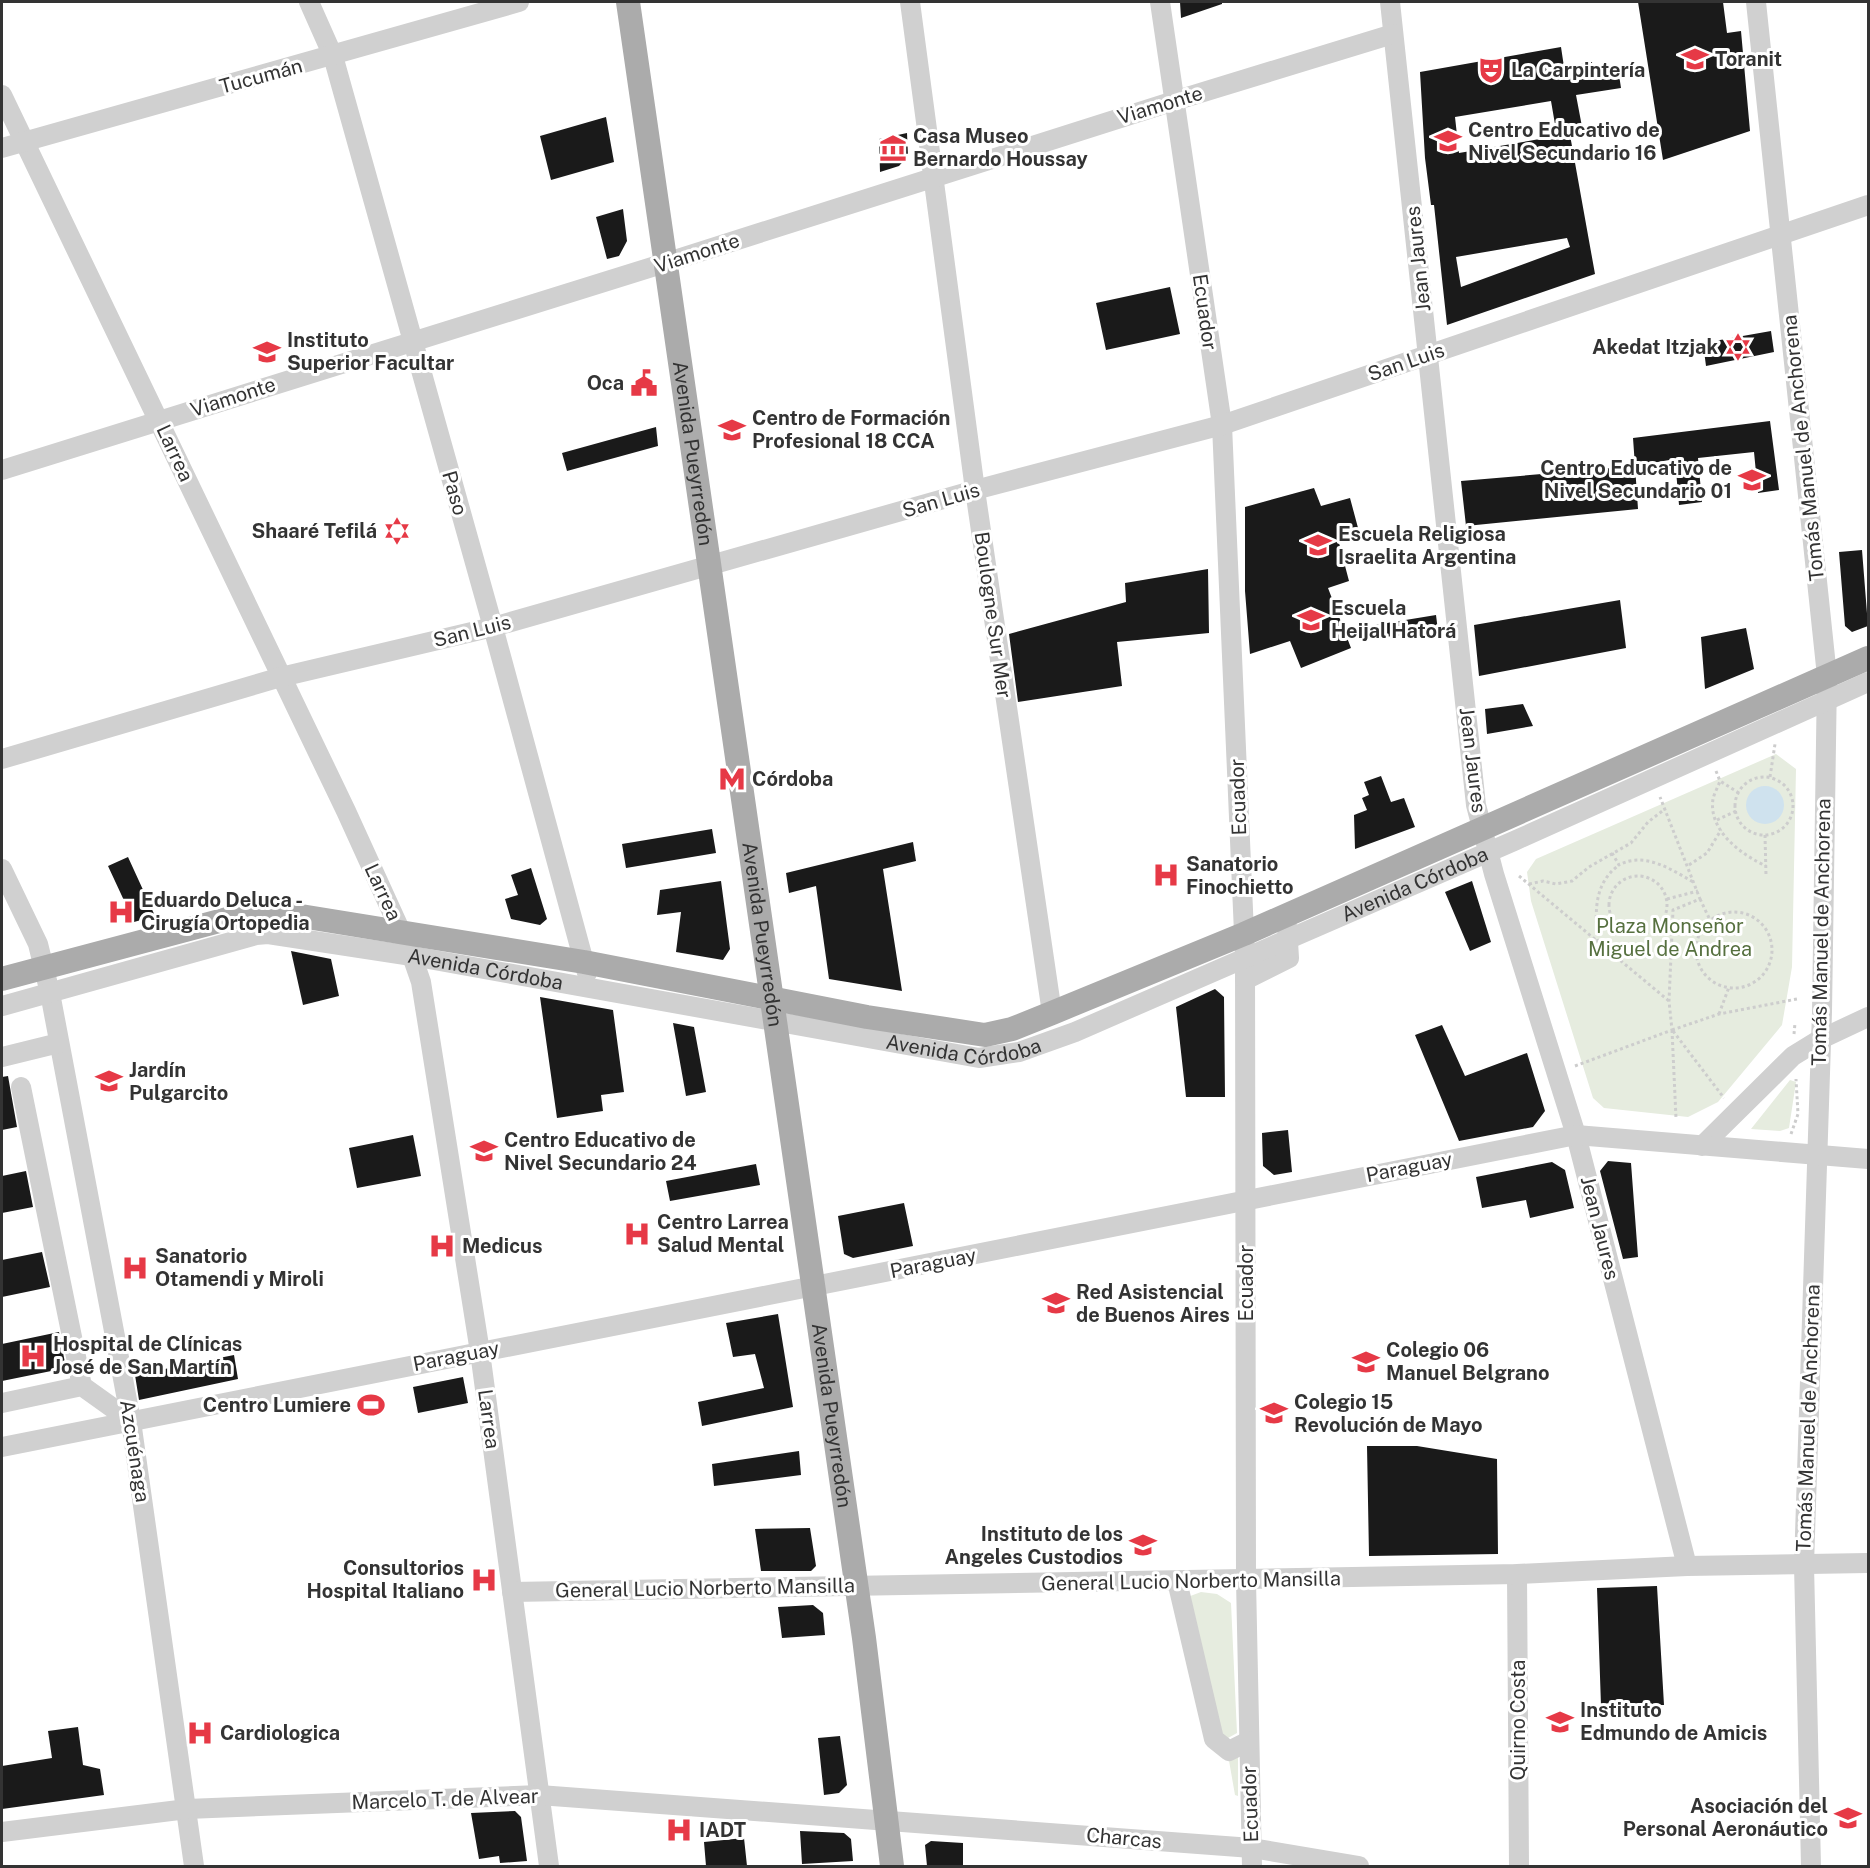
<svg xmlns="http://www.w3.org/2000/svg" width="1870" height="1868" viewBox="0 0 1870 1868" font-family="'Public Sans',sans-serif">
<rect width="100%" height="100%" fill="#fff"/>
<path fill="#e6ecdf" d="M1776,754L1796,769L1792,967L1782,1025L1718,1102L1688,1117L1604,1108L1593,1098L1531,901L1527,872L1536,859Z
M1790,1080L1796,1082L1789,1128L1780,1131L1751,1129Z
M1201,1592L1217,1594L1231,1603L1237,1733L1228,1738H1221L1185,1598Z
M1228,1755L1238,1756V1796L1235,1795Z"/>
<path fill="#cfe2ee" d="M1746 805a19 19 0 1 1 38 0a19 19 0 1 1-38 0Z"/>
<path fill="#1a1a1a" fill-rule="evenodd" d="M1180,2H1222V4L1181,18Z
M1638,2H1723L1727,33L1741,31L1750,131L1663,160Z
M1561,47L1564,67L1592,62L1593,72L1618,68L1621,88L1576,95L1583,132L1570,135L1595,274L1447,325L1434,205H1431L1425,158L1420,72ZM1551,101L1557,136L1459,153L1455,117ZM1567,238L1570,247L1461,287L1456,257Z
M606,117L614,162L551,180L540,136Z
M907,133L908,156L899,166L880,172L879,139Z
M623,209L627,241L619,256L607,259L596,217Z
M1170,287L1180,334L1106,350L1096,303Z
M1771,331L1774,352L1706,366L1703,343Z
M1770,421L1779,490L1758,493L1754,452L1698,458L1702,502L1679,505L1675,459L1635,466L1633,438Z
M656,427L658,446L567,471L562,453Z
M1635,466L1638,509L1466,526L1461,481Z
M1314,488L1321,506L1350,498L1361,539L1339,543L1349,581L1328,588L1351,648L1301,668L1290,641L1250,654L1245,591V507Z
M1862,550L1868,626L1852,632L1845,626L1839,552Z
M1208,569L1209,633L1117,642L1122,686L1018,702L1009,634L1126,602L1125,583Z
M1620,600L1626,648L1479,676L1474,625Z
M1436,615L1438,631L1376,638L1375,625Z
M1746,628L1754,669L1705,689L1701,637Z
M1523,704L1533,726L1487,734L1485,709Z
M1381,776L1391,802L1404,798L1415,827L1355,849L1354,815L1367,810L1362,798L1369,795L1364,782Z
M712,829L716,853L626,868L622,844Z
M913,842L916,861L883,869L902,991L829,979L816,886L789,893L786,873Z
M128,857L155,916L134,922L108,866Z
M531,868L547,919L540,925L511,919L505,899L518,895L511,875Z
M721,881L730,949L723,960L676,952L681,912L657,915L660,890Z
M1472,881L1491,942L1470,951L1445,892Z
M291,951L331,959L339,996L303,1005Z
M1215,989L1224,997L1225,1097H1186L1176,1007Z
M540,997L613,1010L624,1092L601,1095L603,1111L557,1118Z
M673,1023L694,1027L706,1092L686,1096Z
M1442,1025L1465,1076L1527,1053L1545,1111L1533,1127L1459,1141L1415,1035Z
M8,1076L17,1127L2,1130V1077Z
M1288,1130L1292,1172L1274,1175L1263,1166L1262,1133Z
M413,1135L421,1176L357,1188L349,1148Z
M1608,1161L1631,1163L1638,1257L1623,1259L1600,1171Z
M1552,1162L1565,1170L1574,1208L1530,1218L1526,1200L1482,1208L1476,1177Z
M756,1164L760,1185L670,1201L666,1181Z
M26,1171L33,1207L2,1213V1176Z
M904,1203L913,1246L853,1258L844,1254L838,1216Z
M42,1252L50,1287L2,1297V1260Z
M778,1314L793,1407L702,1426L698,1402L764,1388L755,1354L733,1357L726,1323Z
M59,1332L66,1368L2,1381V1344Z
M234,1355L238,1379L139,1400L135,1375Z
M463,1377L468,1403L418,1413L413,1387Z
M1367,1446H1417L1497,1459L1498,1554L1369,1556Z
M799,1451L801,1475L714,1486L712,1464Z
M810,1528L816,1566L811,1571H761L755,1529Z
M1657,1586L1664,1705L1601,1706L1597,1588Z
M813,1605L823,1613L825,1635L782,1638L778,1607Z
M78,1727L83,1765L100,1769L104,1795L2,1809V1766L52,1758L48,1731Z
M840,1736L847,1785L839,1793L824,1795L818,1738Z
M515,1811L521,1817L527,1861L500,1863L499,1856L479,1859L471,1813Z
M800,1831L844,1833L851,1839L853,1861L802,1864Z
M744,1838L747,1866H706L704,1842Z
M931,1841L963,1843V1866H927L925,1845Z"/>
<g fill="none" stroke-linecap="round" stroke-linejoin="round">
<path stroke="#cdcdcd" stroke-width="3" stroke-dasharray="3 3" stroke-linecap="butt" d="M1716,771L1720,781
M1770,777L1775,744
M1735 806a29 29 0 1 1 58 0a29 29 0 1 1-58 0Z
M1739,793L1720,781C1718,787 1714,794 1713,799C1708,831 1742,855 1766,866
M1717,820L1736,811
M1765,835L1766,875
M1612,853L1619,865C1645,851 1672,870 1695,883
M1689,865L1707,853L1721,830
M1609 905a29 29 0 1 1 58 0a29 29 0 1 1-58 0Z
M1519,876L1669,1001
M1529,884L1543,881L1556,884L1572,881L1589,867L1631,843L1648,822L1665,809
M1667,899L1698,891
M1700,899L1710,920
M1696 950a38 38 0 1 1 76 0a38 38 0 1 1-76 0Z
M1598,942C1595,913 1593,884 1619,865
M1719,1014L1729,987
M1672,1030L1719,1014L1797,999
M1672,1030L1676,1118
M1673,1031L1724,1098
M1794,1034L1795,1023
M1575,1066L1672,1030L1669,1001L1673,910L1700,899L1660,797
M1791,1134L1798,1114L1796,1079"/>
<g stroke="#d0d0d0" stroke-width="20">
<path d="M309,2L333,56L493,627L587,973"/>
<path d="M910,2L975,490L1052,1013"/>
<path d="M1160,2L1222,425L1245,956L1246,1580L1252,1866"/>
<path d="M1390,2L1476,805L1494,874L1576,1135L1687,1566"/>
<path d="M1756,2L1827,676L1822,1012L1804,1565L1811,1866"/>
<path d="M2,95L346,811L412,956L421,982L480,1352L549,1866"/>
<path d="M2,148L519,2"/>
<path d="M2,470L665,263L1174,101L1393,34"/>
<path d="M2,759L281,677L493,627L975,490L1222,425L1868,205"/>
<path d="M2,869L38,944L50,993L131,1421L194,1866"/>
<path d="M1245,980L1289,958L1287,926"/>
<path id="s1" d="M2,1006L256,935L268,934L412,956L979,1058L1019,1052L1075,1032L1514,841L1868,682"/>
<path d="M2,1057L59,1043"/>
<path d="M21,1087L82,1386"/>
<path d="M1702,1146L1793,1056L1819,1040L1868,1017"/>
<path d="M2,1403L82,1386L131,1421"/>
<path d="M2,1447L1576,1135L1868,1159"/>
<path d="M1517,1574L1519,1866"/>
<path d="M1177,1581L1214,1739L1229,1751L1249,1741"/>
<path d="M512,1592L1517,1574L1687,1566L1868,1563"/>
<path d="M2,1832L187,1809L539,1795L1252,1848L1359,1866"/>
</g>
<g stroke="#ababab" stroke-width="24">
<path id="s2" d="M628,2L864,1638L892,1866"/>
<path d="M2,979L242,915L270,911L584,962L867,1017L985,1035L1012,1029L1052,1013L1244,934L1868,658"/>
</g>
</g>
<defs>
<symbol id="school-bare" viewBox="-9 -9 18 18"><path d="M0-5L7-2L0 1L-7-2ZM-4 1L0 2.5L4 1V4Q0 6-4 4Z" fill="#e63946" stroke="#fff" stroke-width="2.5" paint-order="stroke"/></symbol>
<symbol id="theatre-bare" viewBox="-9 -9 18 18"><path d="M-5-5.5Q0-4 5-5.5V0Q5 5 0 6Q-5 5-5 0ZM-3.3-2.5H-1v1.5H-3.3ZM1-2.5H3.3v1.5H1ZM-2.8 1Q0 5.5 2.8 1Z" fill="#e63946" stroke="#fff" stroke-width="2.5" paint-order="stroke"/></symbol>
<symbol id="museum-bare" viewBox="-9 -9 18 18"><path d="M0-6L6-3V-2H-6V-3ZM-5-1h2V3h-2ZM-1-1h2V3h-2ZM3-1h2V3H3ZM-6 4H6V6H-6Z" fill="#e63946" stroke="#fff" stroke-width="2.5" paint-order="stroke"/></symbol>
<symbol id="synagogue-bare" viewBox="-9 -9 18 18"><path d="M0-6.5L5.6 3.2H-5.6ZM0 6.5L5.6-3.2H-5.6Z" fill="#e63946" stroke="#fff" stroke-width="2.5" paint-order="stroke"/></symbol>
<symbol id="university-bare" viewBox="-9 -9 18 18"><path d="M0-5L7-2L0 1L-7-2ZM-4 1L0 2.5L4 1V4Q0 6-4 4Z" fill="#e63946" stroke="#fff" stroke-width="2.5" paint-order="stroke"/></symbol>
<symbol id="civic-bare" viewBox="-9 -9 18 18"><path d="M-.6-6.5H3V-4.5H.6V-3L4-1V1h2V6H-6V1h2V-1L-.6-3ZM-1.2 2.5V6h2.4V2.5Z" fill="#e63946" stroke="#fff" stroke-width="2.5" paint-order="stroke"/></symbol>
<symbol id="metro-bare" viewBox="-9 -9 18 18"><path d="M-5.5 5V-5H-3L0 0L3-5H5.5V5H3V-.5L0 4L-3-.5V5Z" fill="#e63946" stroke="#fff" stroke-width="2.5" paint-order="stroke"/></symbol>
<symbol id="hospital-bare" viewBox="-9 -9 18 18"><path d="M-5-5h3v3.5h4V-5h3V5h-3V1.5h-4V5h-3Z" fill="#e63946" stroke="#fff" stroke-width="2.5" paint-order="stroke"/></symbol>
<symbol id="stadium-bare" viewBox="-9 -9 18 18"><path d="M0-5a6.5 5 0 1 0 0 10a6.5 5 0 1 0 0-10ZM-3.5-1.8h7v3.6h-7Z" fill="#e63946" stroke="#fff" stroke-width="2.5" paint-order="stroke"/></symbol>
</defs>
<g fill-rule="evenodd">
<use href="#school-bare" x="1676" y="40" width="38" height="38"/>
<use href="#theatre-bare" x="1472" y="51" width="38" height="38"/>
<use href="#school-bare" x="1429" y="122" width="38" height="38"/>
<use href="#museum-bare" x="874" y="129" width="38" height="38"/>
<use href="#synagogue-bare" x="1719" y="328" width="38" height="38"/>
<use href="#university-bare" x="248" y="333" width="38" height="38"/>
<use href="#civic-bare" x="625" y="364" width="38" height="38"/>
<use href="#school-bare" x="713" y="411" width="38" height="38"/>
<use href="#school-bare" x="1733" y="461" width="38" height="38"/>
<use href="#synagogue-bare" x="378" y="512" width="38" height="38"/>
<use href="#school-bare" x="1299" y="526" width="38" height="38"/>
<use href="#school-bare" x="1292" y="601" width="38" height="38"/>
<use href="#metro-bare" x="713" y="760" width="38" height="38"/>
<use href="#hospital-bare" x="1147" y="856" width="38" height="38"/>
<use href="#hospital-bare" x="102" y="893" width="38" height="38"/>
<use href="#school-bare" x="90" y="1062" width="38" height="38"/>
<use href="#school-bare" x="465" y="1132" width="38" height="38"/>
<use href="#hospital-bare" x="618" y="1215" width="38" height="38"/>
<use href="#hospital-bare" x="423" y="1227" width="38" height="38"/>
<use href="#hospital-bare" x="116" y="1249" width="38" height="38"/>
<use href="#university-bare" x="1037" y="1284" width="38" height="38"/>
<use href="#hospital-bare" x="14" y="1337" width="38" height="38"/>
<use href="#school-bare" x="1347" y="1343" width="38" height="38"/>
<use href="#stadium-bare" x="352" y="1386" width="38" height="38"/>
<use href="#school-bare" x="1255" y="1394" width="38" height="38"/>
<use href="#school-bare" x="1124" y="1526" width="38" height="38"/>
<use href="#hospital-bare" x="465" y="1561" width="38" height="38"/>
<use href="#school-bare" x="1541" y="1703" width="38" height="38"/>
<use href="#hospital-bare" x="181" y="1714" width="38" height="38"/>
<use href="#university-bare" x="1829" y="1799" width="38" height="38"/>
<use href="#hospital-bare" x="660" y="1811" width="38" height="38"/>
</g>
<g text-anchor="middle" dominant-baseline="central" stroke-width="6" stroke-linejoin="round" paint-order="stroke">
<g font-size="20" font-weight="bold" fill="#333" stroke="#fff" text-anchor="start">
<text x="1715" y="59">Toranit</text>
<text x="1511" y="70">La Carpintería</text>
<text x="1468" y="130">Centro Educativo de<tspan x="1468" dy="23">Nivel Secundario 16</tspan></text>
<text x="913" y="136">Casa Museo<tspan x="913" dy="23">Bernardo Houssay</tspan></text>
<text x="287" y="340">Instituto<tspan x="287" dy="23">Superior Facultar</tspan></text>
<text x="1718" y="347" text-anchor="end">Akedat Itzjak</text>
<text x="624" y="383" text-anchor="end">Oca</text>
<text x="752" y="418">Centro de Formación<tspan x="752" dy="23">Profesional 18 CCA</tspan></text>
<text x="1732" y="468" text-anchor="end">Centro Educativo de<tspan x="1732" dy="23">Nivel Secundario 01</tspan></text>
<text x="377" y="531" text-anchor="end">Shaaré Tefilá</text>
<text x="1338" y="534">Escuela Religiosa<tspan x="1338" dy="23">Israelita Argentina</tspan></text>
<text x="1331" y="608">Escuela<tspan x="1331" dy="23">Heijal Hatorá</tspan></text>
<text x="752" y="779">Córdoba</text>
<text x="1186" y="864">Sanatorio<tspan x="1186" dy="23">Finochietto</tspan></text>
<text x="141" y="900">Eduardo Deluca -<tspan x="141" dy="23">Cirugía Ortopedia</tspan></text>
<text x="129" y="1070">Jardín<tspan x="129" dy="23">Pulgarcito</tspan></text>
<text x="504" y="1140">Centro Educativo de<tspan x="504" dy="23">Nivel Secundario 24</tspan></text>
<text x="657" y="1222">Centro Larrea<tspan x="657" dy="23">Salud Mental</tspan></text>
<text x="462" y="1246">Medicus</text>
<text x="155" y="1256">Sanatorio<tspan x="155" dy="23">Otamendi y Miroli</tspan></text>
<text x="1076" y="1292">Red Asistencial<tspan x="1076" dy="23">de Buenos Aires</tspan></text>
<text x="53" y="1344">Hospital de Clínicas<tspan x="53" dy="23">José de San Martín</tspan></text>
<text x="1386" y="1350">Colegio 06<tspan x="1386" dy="23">Manuel Belgrano</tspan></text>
<text x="1294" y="1402">Colegio 15<tspan x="1294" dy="23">Revolución de Mayo</tspan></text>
<text x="351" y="1405" text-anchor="end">Centro Lumiere</text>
<text x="1123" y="1534" text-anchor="end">Instituto de los<tspan x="1123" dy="23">Angeles Custodios</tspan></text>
<text x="464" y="1568" text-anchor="end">Consultorios<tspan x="464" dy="23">Hospital Italiano</tspan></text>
<text x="1580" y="1710">Instituto<tspan x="1580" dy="23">Edmundo de Amicis</tspan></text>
<text x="220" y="1733">Cardiologica</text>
<text x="1828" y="1806" text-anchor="end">Asociación del<tspan x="1828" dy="23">Personal Aeronáutico</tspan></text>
<text x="699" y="1830">IADT</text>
</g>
<g font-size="20" fill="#333" stroke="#fff">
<text transform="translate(261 76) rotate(-15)">Tucumán</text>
<text transform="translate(1160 105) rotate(-17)">Viamonte</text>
<text transform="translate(697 253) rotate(-18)">Viamonte</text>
<text transform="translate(1418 259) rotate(-96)">Jean Jaures</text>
<text transform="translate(1205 312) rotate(82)">Ecuador</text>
<text transform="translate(1406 362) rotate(-19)">San Luis</text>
<text transform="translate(233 397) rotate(-18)">Viamonte</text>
<text transform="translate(1803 448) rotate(-96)">Tomás Manuel de Anchorena</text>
<text transform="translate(175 453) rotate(65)">Larrea</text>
<text stroke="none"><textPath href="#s2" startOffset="456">Avenida Pueyrredón</textPath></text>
<text transform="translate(455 493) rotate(74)">Paso</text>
<text transform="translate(941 500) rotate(-16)">San Luis</text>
<text transform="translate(993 615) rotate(82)">Boulogne Sur Mer</text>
<text transform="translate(472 631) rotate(-14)">San Luis</text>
<text transform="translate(1473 760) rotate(83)">Jean Jaures</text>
<text transform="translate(1238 797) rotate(-92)">Ecuador</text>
<text stroke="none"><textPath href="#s1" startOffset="1468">Avenida Córdoba</textPath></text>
<text transform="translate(383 892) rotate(65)">Larrea</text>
<text transform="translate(1821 932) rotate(-89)">Tomás Manuel de Anchorena</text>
<text stroke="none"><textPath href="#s2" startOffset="942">Avenida Pueyrredón</textPath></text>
<text stroke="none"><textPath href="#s1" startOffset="496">Avenida Córdoba</textPath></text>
<text stroke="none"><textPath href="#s1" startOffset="982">Avenida Córdoba</textPath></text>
<text transform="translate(1409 1167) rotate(-11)">Paraguay</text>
<text transform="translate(1600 1228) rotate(76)">Jean Jaures</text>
<text transform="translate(933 1263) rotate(-11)">Paraguay</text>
<text transform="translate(1246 1283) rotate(-90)">Ecuador</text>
<text transform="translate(456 1356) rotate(-11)">Paraguay</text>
<text stroke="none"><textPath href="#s2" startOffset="1428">Avenida Pueyrredón</textPath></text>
<text transform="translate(1808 1418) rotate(-88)">Tomás Manuel de Anchorena</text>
<text transform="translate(489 1419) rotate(82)">Larrea</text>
<text transform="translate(135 1451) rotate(81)">Azcuénaga</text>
<text transform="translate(1191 1581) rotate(-1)">General Lucio Norberto Mansilla</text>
<text transform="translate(705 1588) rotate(-1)">General Lucio Norberto Mansilla</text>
<text transform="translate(1518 1720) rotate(-90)">Quirno Costa</text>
<text transform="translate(445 1799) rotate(-2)">Marcelo T. de Alvear</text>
<text transform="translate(1250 1804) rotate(-92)">Ecuador</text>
<text transform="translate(1124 1838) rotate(5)">Charcas</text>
</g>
<g font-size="20" fill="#56703f" stroke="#fff">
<text x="1670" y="926">Plaza Monseñor<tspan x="1670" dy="23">Miguel de Andrea</tspan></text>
</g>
</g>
<rect width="1870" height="1868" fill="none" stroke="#333333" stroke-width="6"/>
</svg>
